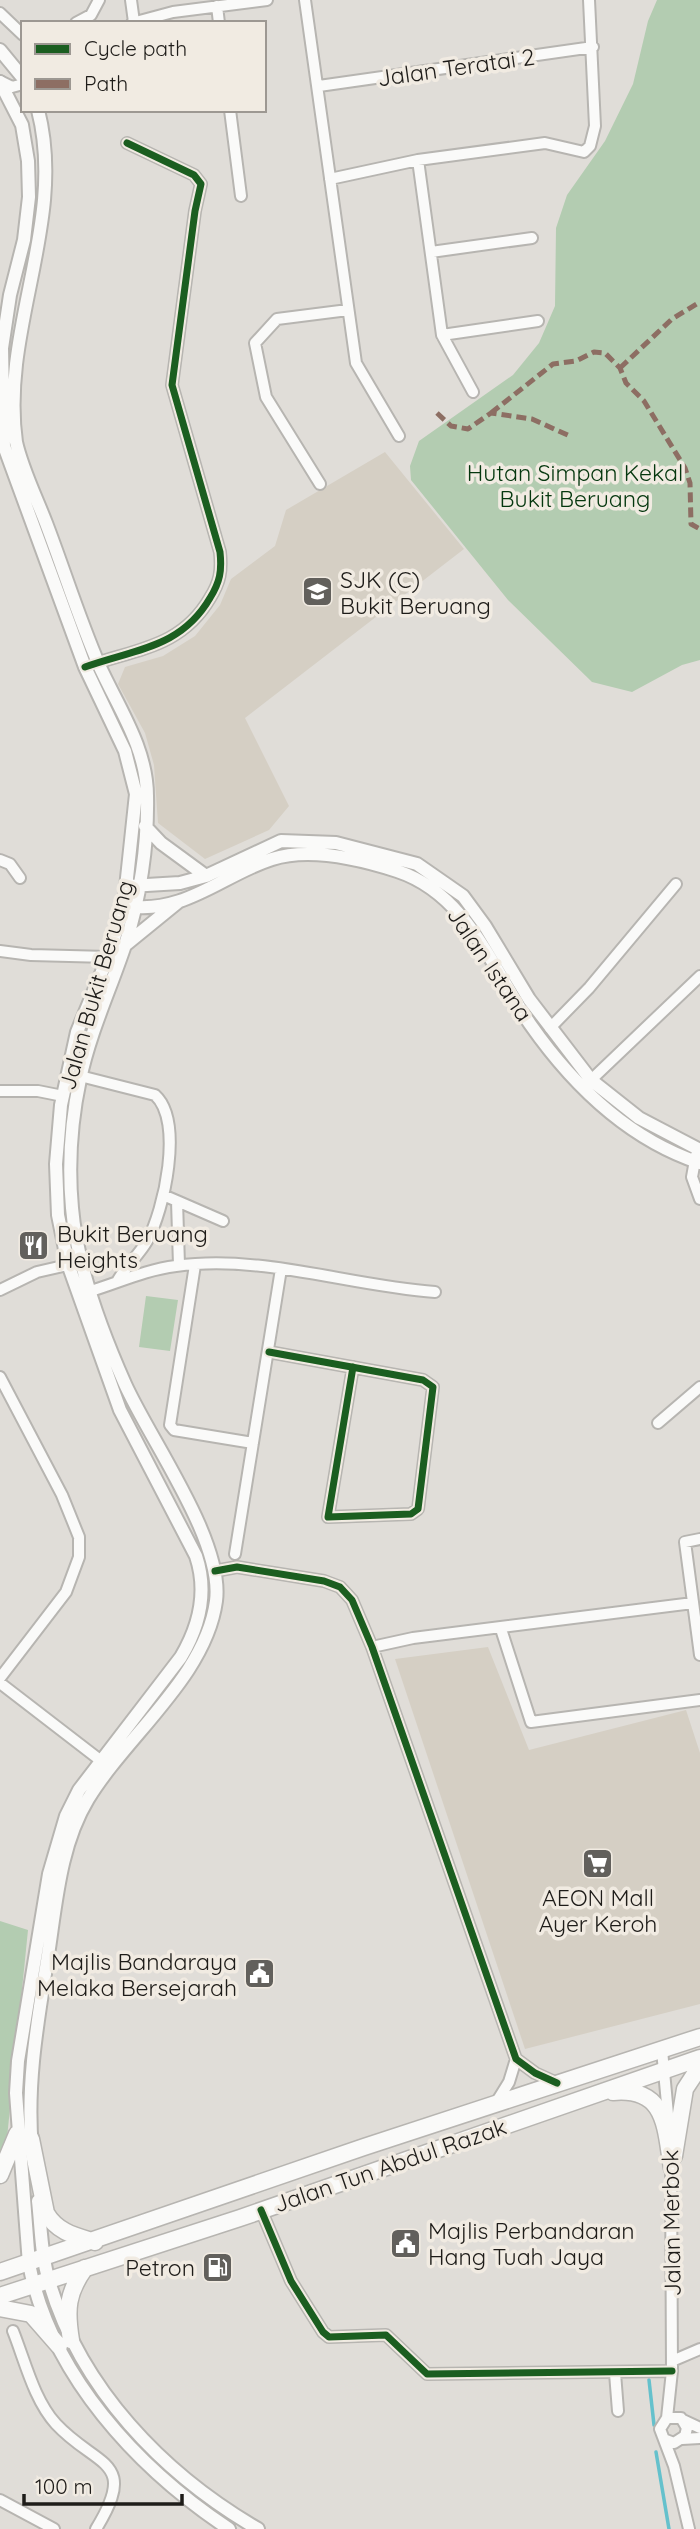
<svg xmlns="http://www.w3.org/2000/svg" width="700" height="2529" viewBox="0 0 700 2529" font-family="Quicksand,sans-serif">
<rect width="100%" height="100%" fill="#e0ddd8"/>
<path fill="#d5cfc4" d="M385,452L464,549L245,718L289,806L269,830L205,859L158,823L154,765L145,733L118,684L125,667L163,656L195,636L220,605L231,579L275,546L286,510Z
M488,1647L529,1750L686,1710L700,1753V2004L525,2049L395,1659Z"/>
<path fill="#b3ccb1" d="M657,0H700V660L682,665L632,692L592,682L508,600L411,480L410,466L419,441L513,375L539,343L555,306L556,228L567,195L605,141L633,84L648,21Z
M146,1296L178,1300L170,1351L139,1347Z
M0,1921L28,1930L7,2138L0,2152Z"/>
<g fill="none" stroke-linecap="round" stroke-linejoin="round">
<path stroke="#65c1cc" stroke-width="3.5" d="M649,2380L654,2425
M656,2452L669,2529"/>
<defs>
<path id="minor" d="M131,0L134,22
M305,0L356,363L399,436
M217,6L219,23
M0,13L23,35
M76,23L91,15L99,0
M132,23L173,12L267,0
M0,81L12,87L23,84
M319,86L593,47
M230,110L241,196
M418,160L442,335L473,392
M330,179L418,160L545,143L584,152L590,146L595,126L589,0
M431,252L532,238
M442,335L538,321
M320,484L266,397L255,343L277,319L348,310
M85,667C135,649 181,648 210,598C220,582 222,571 220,552L172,385L195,211L201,184L194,175L127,143
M0,860L10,864L20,878
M0,951L31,955L108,957
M550,1028L589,988L676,884
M80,1076L155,1095C184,1121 164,1211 147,1241C139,1255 126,1266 118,1280
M591,1080L700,976
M0,1091H38L63,1096
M696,1155L692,1177L700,1199
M163,1195L177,1201L179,1265
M177,1201L223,1221
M195,1265L170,1425L174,1430L253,1443
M0,1290L37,1272L76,1263
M84,1293C116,1284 143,1270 176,1266C262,1254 349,1286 435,1292
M269,1352L423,1380L433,1387L418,1509L411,1514L328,1517L353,1367
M0,1377L62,1495L79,1537V1557L66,1592L0,1678
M658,1423L700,1387
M700,1539L685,1542L700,1655
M235,1554L281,1269
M215,1571L237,1567L324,1581L340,1587L352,1600L372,1647L516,2059L535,2073L557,2083
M501,1629L531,1722L700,1700
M372,1647L413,1638L693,1603
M0,1683L100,1760
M662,2050L669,2125
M496,2103L509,2082L516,2059
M261,2210L291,2281L323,2332L329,2337L386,2335L427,2374L672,2371
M13,2331C25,2361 34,2400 56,2424C97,2468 139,2459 96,2529
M672,2361L700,2349
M615,2373L618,2411
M667,2418L672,2371L671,2162
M683,2420L700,2428
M682,2439L700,2438
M666,2440L674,2443L685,2436L687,2428L681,2418H667L660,2429L674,2466L689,2529
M0,2500L54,2529"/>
<path id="major" d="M0,50L23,78
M0,82L22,125L28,161L29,197L24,240L10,295L2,348L4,446L85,667L125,751L136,794L124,906L108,957L77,1032L61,1105L56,1164L58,1215L68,1264L120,1410L196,1556C208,1592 200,1625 181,1657L79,1790L66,1816L49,1874L18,2061L16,2093L29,2264C51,2375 137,2468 229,2529
M145,826L161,843L206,876
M130,886L180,883L206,876L281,841L336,843L417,864L463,896L485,926L529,999L591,1080L639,1118L700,1150
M127,906C184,915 224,874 272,859C310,847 360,859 397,871C467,894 492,968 530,1024C572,1084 628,1139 700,1163
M124,946L178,902
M32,2148C26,2083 38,2019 48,1955C56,1903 60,1845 88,1799C127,1735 206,1676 216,1601C224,1541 150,1440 125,1384C101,1330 77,1267 72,1208C68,1165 71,1121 80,1079C90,1032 110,990 125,945C140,899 148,845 147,796C147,748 118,707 99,665C79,619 64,570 46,523C36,497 22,469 16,442C0,329 67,222 38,110
M38,2201C41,2227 41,2256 49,2281C80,2388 163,2474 258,2529"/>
<path id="highway" d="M613,2092C667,2087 665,2128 672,2168
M31,2139L46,2213C57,2232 75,2236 95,2242
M674,2156L685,2089L700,2066
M0,2175L17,2134
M0,2272L364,2147L700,2037
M0,2296L240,2218L700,2058
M0,2308L31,2314L59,2346
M71,2340C66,2310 67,2293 85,2268"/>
</defs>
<use href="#minor" stroke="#b7b5b1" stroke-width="14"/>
<use href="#major" stroke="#b7b5b1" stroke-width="16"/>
<use href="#highway" stroke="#b7b5b1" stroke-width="19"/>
<use href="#minor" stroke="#fafaf9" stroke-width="10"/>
<use href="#major" stroke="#fafaf9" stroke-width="12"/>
<use href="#highway" stroke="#fafaf9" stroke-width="16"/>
<path stroke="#8d6e63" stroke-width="5" stroke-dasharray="10 5" stroke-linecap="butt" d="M620,368L672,319L700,302
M437,413L451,426L468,429L491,413L532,419L572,437
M491,413L553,364L576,361L594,352L605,353L620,368L626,383L644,401L685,468L690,483L691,524L700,529"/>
<defs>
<path id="cycleway" d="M85,667C135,649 181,648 210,598C220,582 222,571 220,552L172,385L195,211L201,184L194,175L127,143
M269,1352L423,1380L433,1387L418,1509L411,1514L328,1517L353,1367
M215,1571L237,1567L324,1581L340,1587L352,1600L372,1647L516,2059L535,2073L557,2083
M261,2210L291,2281L323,2332L329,2337L386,2335L427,2374L672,2371"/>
</defs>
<use href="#cycleway" stroke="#f1ebe2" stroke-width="11"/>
<use href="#cycleway" stroke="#1b5e20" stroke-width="7"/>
</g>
<defs>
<symbol id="school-square" viewBox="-11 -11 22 22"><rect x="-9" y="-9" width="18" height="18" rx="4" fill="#62605c" stroke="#f1ebe2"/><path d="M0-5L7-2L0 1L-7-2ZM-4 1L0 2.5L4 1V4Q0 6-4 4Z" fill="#fff"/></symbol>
<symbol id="restaurant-square" viewBox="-11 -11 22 22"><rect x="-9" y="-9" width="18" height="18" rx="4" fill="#62605c" stroke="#f1ebe2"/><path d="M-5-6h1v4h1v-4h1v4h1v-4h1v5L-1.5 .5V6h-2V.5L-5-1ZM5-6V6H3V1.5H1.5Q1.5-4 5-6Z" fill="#fff"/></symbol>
<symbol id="supermarket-square" viewBox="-11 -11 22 22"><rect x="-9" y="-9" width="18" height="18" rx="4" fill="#62605c" stroke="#f1ebe2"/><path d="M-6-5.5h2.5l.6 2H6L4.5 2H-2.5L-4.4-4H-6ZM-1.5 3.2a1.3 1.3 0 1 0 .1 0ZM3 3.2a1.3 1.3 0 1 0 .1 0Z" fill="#fff"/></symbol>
<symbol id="civic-square" viewBox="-11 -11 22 22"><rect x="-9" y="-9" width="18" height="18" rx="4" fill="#62605c" stroke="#f1ebe2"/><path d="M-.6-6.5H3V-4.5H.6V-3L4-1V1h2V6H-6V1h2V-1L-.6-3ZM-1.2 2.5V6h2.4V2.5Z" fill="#fff"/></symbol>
<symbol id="fuel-square" viewBox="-11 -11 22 22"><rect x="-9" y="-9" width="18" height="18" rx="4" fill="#62605c" stroke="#f1ebe2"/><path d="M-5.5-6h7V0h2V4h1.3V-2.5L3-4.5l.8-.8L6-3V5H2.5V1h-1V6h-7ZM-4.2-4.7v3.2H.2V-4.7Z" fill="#fff"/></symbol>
</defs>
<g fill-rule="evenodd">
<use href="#school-square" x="300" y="574" width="35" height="35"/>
<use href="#restaurant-square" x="16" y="1228" width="35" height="35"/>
<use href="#supermarket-square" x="580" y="1846" width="35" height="35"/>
<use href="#civic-square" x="242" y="1956" width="35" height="35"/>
<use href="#civic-square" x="388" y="2226" width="35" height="35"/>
<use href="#fuel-square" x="200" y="2250" width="35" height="35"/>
</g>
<g text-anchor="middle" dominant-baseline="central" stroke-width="7" stroke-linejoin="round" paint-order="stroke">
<g font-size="23" fill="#1e1c19" stroke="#f1ebe2">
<text transform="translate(456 67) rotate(-8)">Jalan Teratai 2</text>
<text transform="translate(490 964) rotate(56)">Jalan Istana</text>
<text transform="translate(96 985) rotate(-74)">Jalan Bukit Beruang</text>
<text transform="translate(390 2165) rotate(-19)">Jalan Tun Abdul Razak</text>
<text transform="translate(671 2223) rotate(-91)">Jalan Merbok</text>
</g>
<g font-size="23" fill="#04370e" stroke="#f1ebe2">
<text x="575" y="472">Hutan Simpan Kekal<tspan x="575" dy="26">Bukit Beruang</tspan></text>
</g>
<g font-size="23" fill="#1e1c19" stroke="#f1ebe2" text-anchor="start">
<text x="340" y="579">SJK (C)<tspan x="340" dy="26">Bukit Beruang</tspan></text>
<text x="57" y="1233">Bukit Beruang<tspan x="57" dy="26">Heights</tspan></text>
<text x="598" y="1897" text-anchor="middle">AEON Mall<tspan x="598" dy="26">Ayer Keroh</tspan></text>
<text x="237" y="1961" text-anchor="end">Majlis Bandaraya<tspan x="237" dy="26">Melaka Bersejarah</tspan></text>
<text x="428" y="2230">Majlis Perbandaran<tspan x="428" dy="26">Hang Tuah Jaya</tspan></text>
<text x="195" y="2267" text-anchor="end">Petron</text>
</g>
</g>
<rect x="21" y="21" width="245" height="91" fill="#f1ebe2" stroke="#9d9892" stroke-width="2"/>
<rect x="35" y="44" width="35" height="10" fill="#1b5e20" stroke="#9d9892" stroke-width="2"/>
<text x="84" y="56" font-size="21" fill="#1e1c19">Cycle path</text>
<rect x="35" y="79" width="35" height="10" fill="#8d6e63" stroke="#9d9892" stroke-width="2"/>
<text x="84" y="91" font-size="21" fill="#1e1c19">Path</text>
<path d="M24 2494v10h158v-10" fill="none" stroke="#1e1c19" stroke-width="3.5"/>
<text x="35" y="2494" font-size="21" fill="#1e1c19" stroke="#f1ebe2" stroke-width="5" paint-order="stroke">100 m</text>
</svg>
